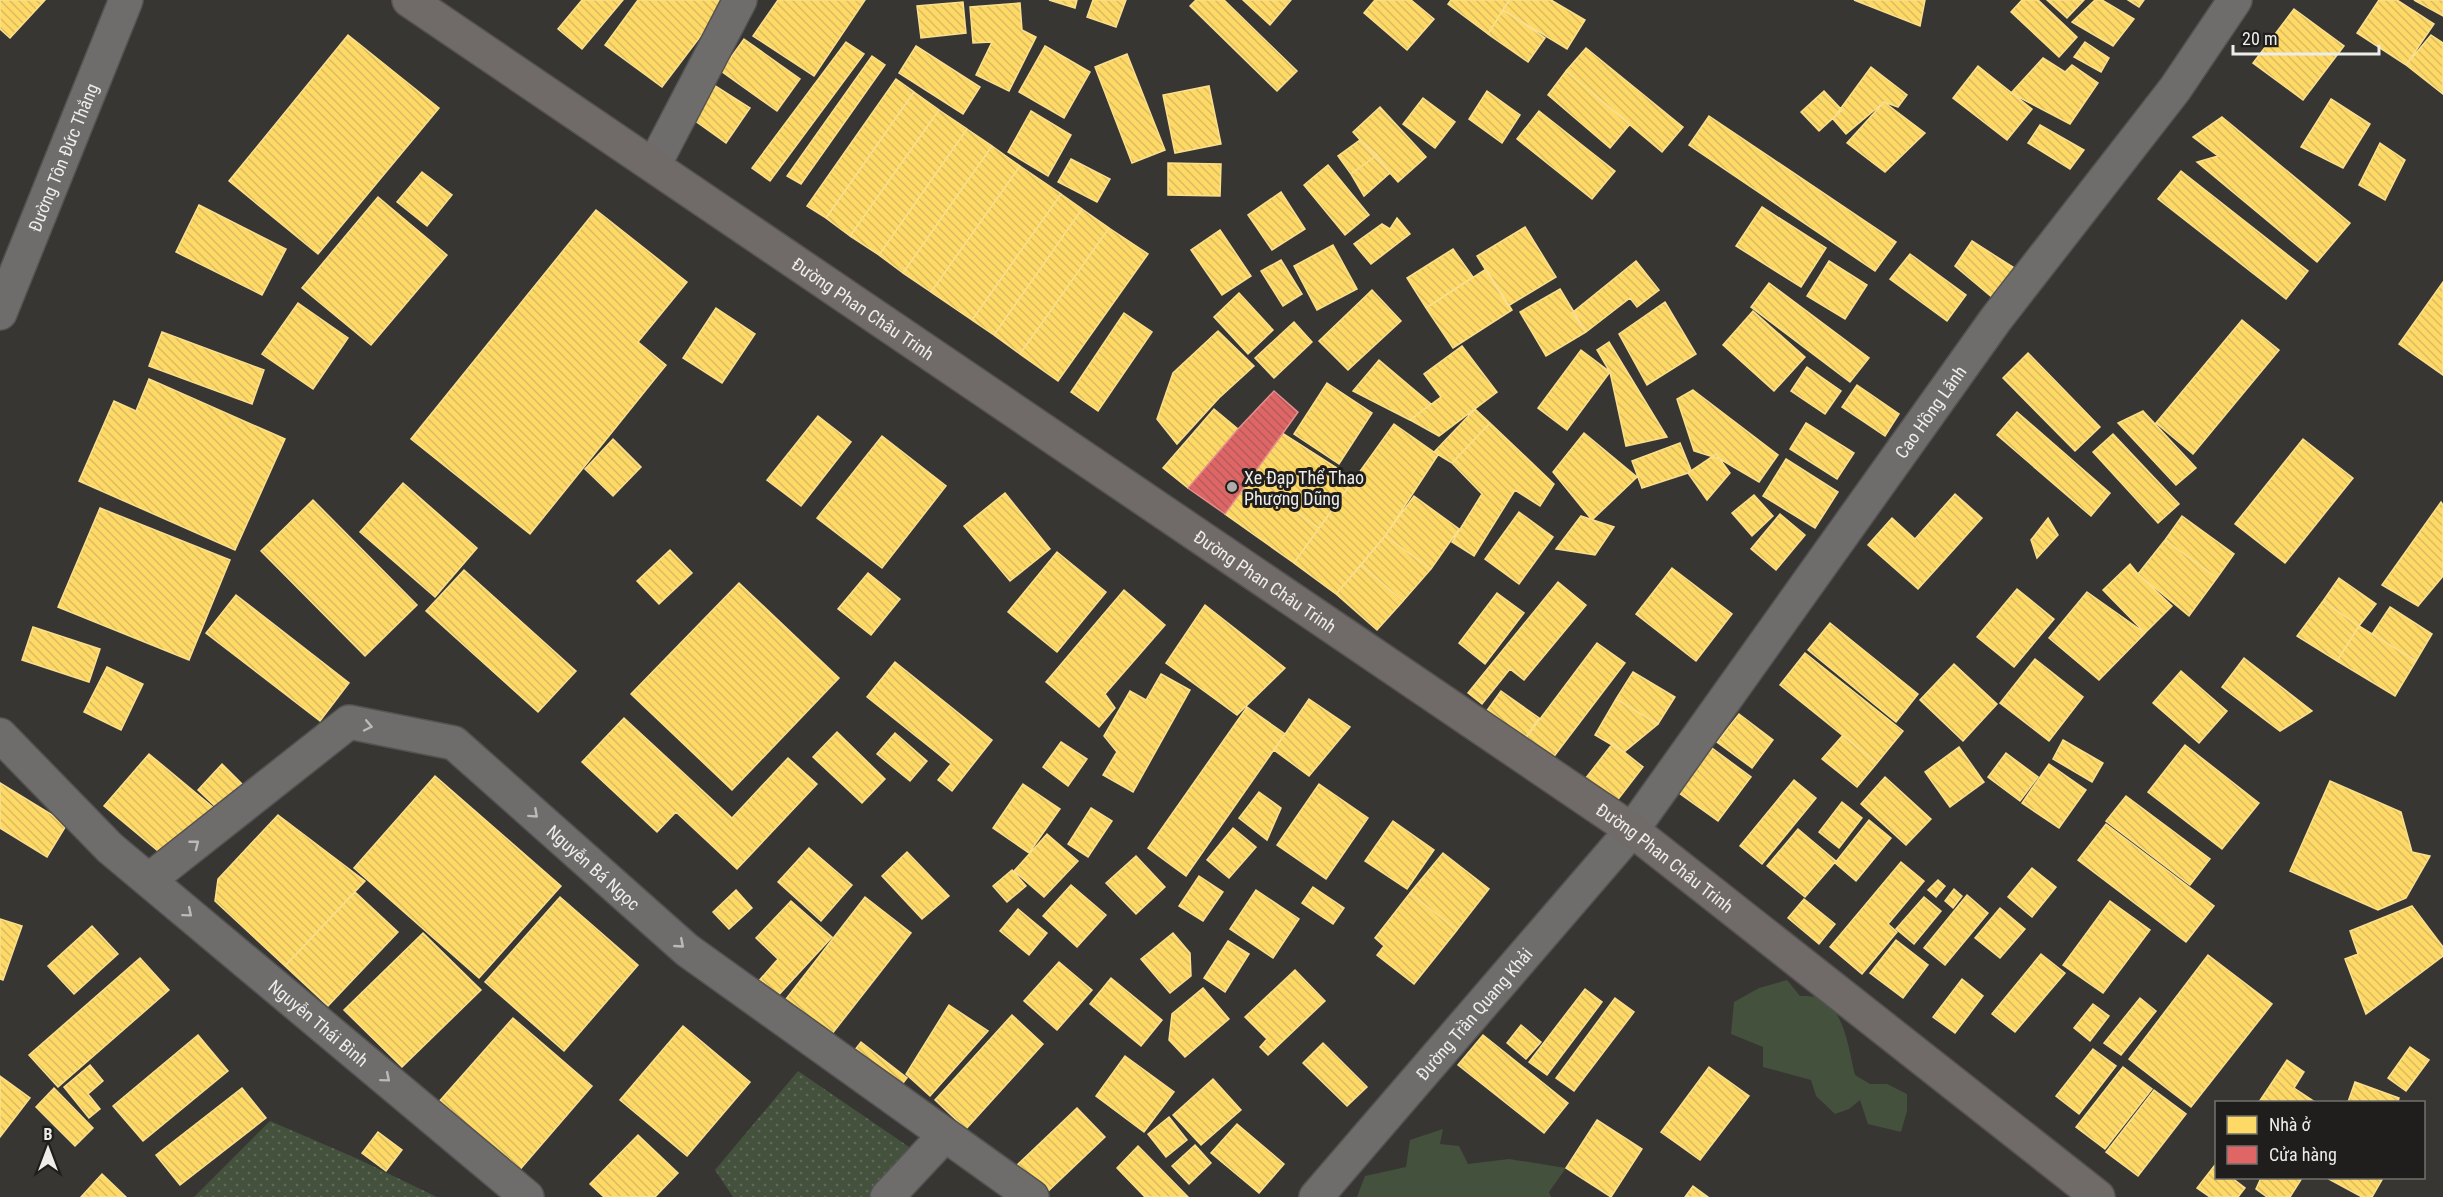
<svg xmlns="http://www.w3.org/2000/svg" width="2443" height="1197" viewBox="0 0 2443 1197" font-family="'Roboto Condensed',sans-serif">
<defs>
<pattern id="grass-dots" width="8" height="8" patternUnits="userSpaceOnUse" patternTransform="scale(1.5)"><rect width="8" height="8" fill="#44513c"/><path d="M2 2h.1M6 6h.1" fill="none" stroke="#5f6a58" stroke-width="1.8" stroke-linecap="round"/></pattern>
<pattern id="homes-back-hatch" width="6" height="6" patternUnits="userSpaceOnUse" patternTransform="scale(1.5)"><rect width="6" height="6" fill="#ffd966"/><path d="M-1 5l2 2M0 0l6 6M5-1l2 2" fill="none" stroke="#dabc60"/></pattern>
<pattern id="shops-back-hatch" width="6" height="6" patternUnits="userSpaceOnUse" patternTransform="scale(1.5)"><rect width="6" height="6" fill="#e06666"/><path d="M-1 5l2 2M0 0l6 6M5-1l2 2" fill="none" stroke="#b25d5c"/></pattern>
</defs>
<rect width="100%" height="100%" fill="#373633"/>
<path fill="url(#grass-dots)" d="M798,1071L934,1164L897,1197H733L715,1170Z
M270,1121L358,1159L437,1197H194Z"/>
<path fill="#44513c" d="M1787,980L1800,996C1806,996 1814,996 1819,998C1845,1008 1849,1052 1855,1075L1870,1084H1887L1907,1094V1111L1901,1132L1868,1124L1860,1100L1849,1109L1835,1114L1816,1096L1811,1080L1763,1067V1047L1731,1034L1734,1002L1759,988Z
M1443,1129L1440,1144L1459,1146L1468,1164L1509,1159L1566,1168L1549,1192L1551,1197H1357L1365,1176L1406,1167L1410,1140Z"/>
<path fill="url(#homes-back-hatch)" stroke="#fadf8d" stroke-width="1.5" d="M0,0H45L10,38L0,29Z
M582,0H623L582,49L558,29Z
M638,0H728L662,87L605,45Z
M778,0H865L814,76L753,36Z
M1049,0H1077L1075,8Z
M1093,0H1126L1116,27L1087,17Z
M1196,0H1224L1297,71L1277,91L1190,6Z
M1243,0H1291L1270,25Z
M1375,0H1411L1434,19L1407,50L1364,13Z
M1451,0H1509L1488,34L1448,4Z
M1509,0H1551L1585,20L1567,49L1503,10Z
M1854,0H1925L1920,26Z
M2022,0H2038L2077,37L2059,57L2011,12Z
M2047,0H2084L2067,18Z
M2095,0H2102L2134,19L2113,46L2072,22Z
M2128,0H2144L2139,7Z
M2379,0H2397L2434,24L2406,65L2357,33Z
M2414,0H2443V16Z
M963,2L966,33L921,38L917,6Z
M1020,3L1022,30L1036,37L1009,91L976,75L992,42L973,43L970,7Z
M2294,9L2344,46L2303,100L2253,63Z
M1503,10L1545,38L1528,62L1488,34Z
M348,35L439,108L318,254L229,181Z
M2431,35L2443,43V94L2406,65Z
M744,39L800,79L777,111L721,71Z
M846,42L864,54L770,181L752,168Z
M2085,42L2109,58L2101,72L2074,57Z
M916,46L980,87L963,114L899,73Z
M1045,46L1090,72L1064,118L1019,92Z
M1586,48L1683,127L1662,152L1566,71Z
M1127,54L1165,150L1132,163L1095,67Z
M872,56L885,65L801,184L787,176Z
M2043,58L2065,72L2072,65L2098,83L2070,124L2011,93Z
M1978,66L2032,109L2007,140L1953,98Z
M1871,67L1907,95L1898,107L1884,102L1846,134L1833,119Z
M1566,71L1630,124L1610,148L1548,95Z
M896,79L914,92L826,218L807,206Z
M709,82L750,108L726,143L687,115Z
M1209,86L1221,144L1175,153L1163,95Z
M1487,91L1520,115L1502,143L1469,119Z
M1824,91L1842,110L1819,131L1801,112Z
M914,92L939,110L850,236L826,218Z
M1423,98L1455,122L1435,148L1403,124Z
M2331,99L2370,124L2343,168L2301,147Z
M1884,102L1925,133L1885,172L1847,143Z
M1380,107L1426,157L1398,182L1353,132Z
M939,110L967,129L879,255L850,236Z
M1031,111L1071,135L1048,176L1008,152Z
M1539,111L1615,171L1592,199L1517,139Z
M1709,116L1896,242L1875,271L1689,145Z
M2222,117L2350,223L2317,262L2197,162L2218,156L2193,137Z
M2040,125L2084,150L2070,169L2028,143Z
M967,129L992,146L903,273L879,255Z
M1360,140L1377,155L1351,174L1338,156Z
M2380,143L2405,160L2385,200L2359,185Z
M992,146L1020,166L931,292L903,273Z
M1377,155L1390,173L1364,196L1351,174Z
M1071,159L1110,179L1097,202L1058,182Z
M1168,163L1221,164L1220,196L1168,195Z
M1328,165L1369,215L1345,235L1304,185Z
M1020,166L1061,194L972,320L931,292Z
M2181,171L2308,271L2286,299L2158,199Z
M422,172L452,195L427,226L397,202Z
M1281,192L1305,229L1272,250L1248,215Z
M1061,194L1082,209L994,335L972,320Z
M378,197L447,255L371,345L302,288Z
M199,205L286,249L262,295L176,252Z
M1762,207L1826,248L1801,287L1736,246Z
M1082,209L1109,228L1020,354L994,335Z
M596,210L687,282L638,342L666,365L530,534L411,439Z
M1397,218L1410,234L1371,264L1354,244L1382,224L1390,229Z
M1525,227L1556,277L1508,306L1477,256Z
M1109,228L1148,254L1058,381L1020,354Z
M1220,230L1251,276L1222,295L1191,250Z
M1972,241L2019,271L1993,298L1955,266Z
M1333,245L1357,289L1317,310L1294,266Z
M1453,249L1473,277L1426,308L1407,278Z
M1910,254L1966,295L1947,321L1890,279Z
M1281,260L1302,294L1283,306L1261,271Z
M1636,261L1659,290L1637,307L1630,298L1586,332L1572,313Z
M1829,261L1867,285L1845,319L1807,296Z
M1486,269L1512,310L1453,348L1426,308Z
M2443,282V375L2399,344Z
M1769,283L1869,358L1850,382L1751,307Z
M1560,289L1586,332L1546,356L1520,312Z
M1372,290L1401,321L1348,370L1319,341Z
M1239,293L1273,330L1248,354L1214,317Z
M1665,302L1696,354L1647,385L1619,334Z
M298,303L348,338L313,389L262,354Z
M716,308L755,334L722,383L683,358Z
M1753,311L1805,357L1774,391L1723,345Z
M1124,313L1152,332L1098,411L1071,392Z
M2242,320L2279,350L2193,454L2156,423Z
M1294,322L1312,342L1274,378L1255,358Z
M1218,331L1254,366L1219,398L1177,444L1157,419L1173,373Z
M162,332L264,370L252,404L149,366Z
M1609,342L1667,437L1626,446L1610,372L1597,350Z
M1462,346L1497,392L1439,436L1410,420L1441,397L1424,374Z
M1581,350L1610,372L1567,430L1538,408Z
M2028,353L2100,427L2075,451L2003,378Z
M1379,360L1431,404L1410,420L1353,391Z
M1807,367L1841,391L1825,414L1791,391Z
M149,379L285,439L235,550L79,481L114,401L136,411Z
M1327,383L1372,413L1339,464L1294,434Z
M1857,385L1899,414L1885,436L1842,407Z
M1693,390L1778,455L1759,482L1720,459L1694,451L1677,399Z
M1214,409L1238,429L1188,488L1163,468Z
M1475,409L1490,423L1452,463L1434,452Z
M2143,411L2196,468L2176,485L2118,423Z
M2017,412L2110,493L2091,516L1997,435Z
M818,416L851,442L801,506L767,480Z
M1490,423L1554,484L1540,506L1515,490L1474,556L1452,542L1482,494L1452,463Z
M1806,423L1854,453L1837,479L1790,449Z
M1394,424L1438,455L1385,536L1336,594L1294,563Z
M1282,433L1354,479L1319,528L1249,480Z
M1584,433L1637,477L1592,520L1553,472Z
M2113,434L2179,504L2158,523L2093,452Z
M882,436L946,486L882,568L817,518Z
M613,439L641,467L613,496L585,469Z
M2303,439L2353,478L2285,563L2235,524Z
M1680,443L1691,470L1688,473L1642,488L1632,461Z
M1716,454L1730,473L1707,500L1688,473Z
M1786,459L1838,492L1815,528L1763,496Z
M1249,480L1319,528L1294,563L1225,514Z
M403,483L477,548L435,597L360,532Z
M1005,493L1050,549L1010,581L964,526Z
M1955,494L1982,518L1918,589L1868,545L1892,518L1915,539Z
M1754,495L1773,516L1752,536L1732,513Z
M1414,496L1459,529L1431,569L1385,536Z
M313,500L417,605L365,656L261,551Z
M2441,502L2443,505V576L2418,606L2382,585Z
M100,508L230,560L189,660L58,607Z
M1519,512L1553,537L1519,584L1485,559Z
M1780,514L1805,535L1776,570L1751,549Z
M1581,516L1614,527L1595,555L1556,549Z
M2182,516L2234,554L2217,578L2165,540Z
M2048,518L2058,535L2037,558L2031,540Z
M1385,536L1431,569L1403,601L1361,565Z
M2165,540L2217,578L2189,616L2138,574Z
M670,550L692,573L659,604L637,581Z
M1057,552L1106,592L1057,652L1008,612Z
M2130,564L2138,574L2172,606L2145,633L2103,590Z
M1361,565L1403,601L1377,630L1336,594Z
M1672,568L1732,614L1696,661L1636,614Z
M464,570L576,671L538,712L426,611Z
M868,573L900,599L871,635L838,609Z
M2339,578L2376,604L2359,626L2323,601Z
M1558,582L1586,605L1524,680L1510,669L1482,704L1468,693Z
M739,583L839,678L732,790L631,694Z
M2017,589L2054,619L2014,667L1977,637Z
M1124,590L1165,625L1105,694L1115,708L1099,727L1046,682Z
M2087,592L2145,633L2099,680L2049,638Z
M1497,593L1524,613L1485,664L1459,643Z
M236,595L349,683L320,721L206,633Z
M2323,601L2359,626L2337,661L2297,636Z
M1205,605L1285,668L1237,715L1166,663Z
M2390,607L2432,634L2416,661L2372,634Z
M1830,623L1918,694L1896,722L1808,650Z
M2359,626L2416,661L2395,696L2337,661Z
M33,627L100,649L89,682L22,660Z
M1597,643L1625,663L1549,763L1522,743Z
M1805,653L1903,731L1877,763L1780,685Z
M2244,658L2312,711L2280,731L2222,687Z
M2035,659L2083,697L2049,741L2000,703Z
M895,662L992,740L952,791L938,780L951,764L867,697Z
M1954,664L1997,704L1963,741L1920,700Z
M107,667L143,684L121,730L84,712Z
M2181,671L2227,711L2199,743L2153,703Z
M1633,672L1675,697L1658,724L1616,699Z
M1161,674L1190,690L1133,792L1103,775L1117,752L1104,736L1130,691L1146,700Z
M1501,691L1539,718L1522,743L1483,716Z
M1309,699L1350,727L1309,776L1274,750Z
M1616,699L1658,724L1624,752L1595,735Z
M1247,707L1285,734L1186,876L1148,848Z
M1739,714L1773,740L1752,768L1717,742Z
M624,718L732,818L788,758L817,784L737,869L676,812L657,832L582,762Z
M837,732L885,779L862,803L813,757Z
M895,733L927,761L910,781L877,754Z
M1843,735L1877,763L1857,787L1822,759Z
M2063,740L2103,763L2092,782L2053,759Z
M1061,742L1087,759L1068,786L1043,767Z
M1613,743L1643,767L1616,802L1585,779Z
M2185,745L2259,803L2222,849L2148,792Z
M1959,747L1984,782L1950,807L1925,772Z
M1712,748L1751,777L1718,821L1679,793Z
M2006,753L2038,777L2020,801L1988,777Z
M149,754L214,808L170,861L104,806Z
M222,764L242,784L218,809L198,790Z
M2049,764L2086,790L2059,828L2022,803Z
M435,776L561,886L479,978L354,868Z
M1885,777L1931,819L1906,845L1861,804Z
M1794,780L1816,798L1762,864L1740,846Z
M2330,781L2401,812L2412,852L2430,856L2406,898L2378,910L2290,871Z
M0,783L67,824L47,857L0,828Z
M1023,784L1060,809L1029,853L993,828Z
M1319,784L1368,818L1326,879L1277,845Z
M1259,792L1281,808L1267,840L1239,818Z
M2126,796L2210,859L2190,885L2106,821Z
M1842,802L1862,818L1839,848L1819,832Z
M1091,808L1112,821L1088,857L1068,844Z
M278,815L365,881L285,966L215,901L218,879Z
M1869,820L1891,838L1856,881L1835,863Z
M1393,821L1434,850L1407,889L1365,861Z
M2106,824L2214,906L2186,942L2078,860Z
M1233,828L1256,847L1229,878L1207,860Z
M1798,829L1836,861L1805,897L1767,866Z
M1047,834L1078,861L1044,897L1014,871Z
M809,848L852,885L821,921L778,882Z
M907,852L949,896L922,919L882,876Z
M1443,853L1489,889L1457,930L1410,893Z
M1136,856L1165,887L1136,914L1106,883Z
M1901,862L1924,881L1888,924L1897,932L1862,974L1830,947Z
M2032,868L2056,887L2032,917L2008,897Z
M1012,870L1026,886L1007,902L993,886Z
M1199,876L1223,892L1203,921L1179,906Z
M1938,880L1945,886L1936,897L1928,890Z
M1071,885L1106,915L1077,947L1043,916Z
M1313,887L1344,908L1333,924L1302,903Z
M1954,889L1962,896L1953,908L1945,901Z
M736,890L752,908L729,929L713,912Z
M1256,890L1299,919L1273,958L1230,929Z
M355,892L398,932L328,1006L285,966Z
M1410,893L1457,930L1414,984L1377,955L1384,946L1375,938Z
M1967,895L1988,913L1945,965L1924,948Z
M560,897L638,965L564,1051L485,982Z
M865,897L911,933L828,1039L783,1003Z
M1924,897L1941,911L1914,944L1896,929Z
M1804,899L1835,924L1819,944L1788,918Z
M791,901L832,937L775,999L757,983L778,959L756,938Z
M2110,901L2150,930L2103,993L2063,965Z
M2412,906L2443,947V956L2366,1014L2345,959L2358,954L2350,931Z
M2000,908L2025,929L2000,958L1975,938Z
M1018,909L1047,933L1029,955L1000,931Z
M0,919L22,926L3,980L0,979Z
M92,926L118,954L74,994L48,966Z
M423,933L481,990L402,1067L344,1010Z
M1173,933L1190,953L1191,976L1170,993L1141,959Z
M1896,940L1928,965L1903,998L1870,973Z
M1228,941L1249,954L1225,992L1204,978Z
M2041,954L2065,973L2015,1032L1992,1014Z
M2208,955L2272,1004L2191,1107L2129,1059Z
M140,958L169,990L58,1087L29,1055Z
M1059,962L1092,990L1057,1030L1024,1001Z
M1295,970L1325,1001L1268,1055L1260,1047L1267,1039L1245,1017Z
M1111,978L1162,1020L1141,1046L1090,1004Z
M1962,979L1983,996L1955,1033L1933,1017Z
M1203,988L1229,1019L1185,1057L1169,1040L1172,1014Z
M1585,989L1602,1002L1547,1075L1529,1062Z
M1615,998L1634,1012L1574,1091L1556,1078Z
M2140,998L2156,1011L2121,1055L2104,1043Z
M2093,1004L2109,1016L2090,1041L2074,1028Z
M949,1005L988,1031L930,1096L906,1074Z
M1012,1015L1043,1044L966,1129L935,1100Z
M513,1018L592,1086L517,1173L437,1104Z
M1521,1025L1541,1042L1526,1059L1507,1043Z
M683,1026L750,1082L687,1156L620,1100Z
M198,1035L228,1071L143,1141L113,1106Z
M1483,1035L1568,1103L1544,1133L1458,1065Z
M861,1042L907,1078L893,1096L848,1059Z
M1323,1043L1367,1087L1347,1106L1303,1063Z
M2410,1047L2429,1060L2406,1091L2388,1078Z
M2093,1049L2116,1066L2079,1114L2056,1096Z
M1125,1056L1174,1092L1144,1132L1096,1096Z
M2287,1060L2304,1072L2294,1088L2315,1102H2259Z
M90,1065L103,1081L88,1094L100,1109L89,1118L64,1087Z
M1709,1067L1749,1096L1700,1160L1661,1132Z
M2123,1067L2152,1089L2105,1149L2076,1127Z
M0,1076L30,1098L0,1137Z
M1213,1079L1241,1110L1201,1145L1173,1115Z
M2355,1082L2399,1098L2398,1102H2348Z
M54,1088L93,1128L75,1146L36,1107Z
M242,1088L266,1118L180,1185L156,1155Z
M2154,1090L2186,1114L2138,1176L2106,1152Z
M1077,1108L1105,1137L1042,1197L1014,1168Z
M1169,1117L1187,1140L1166,1157L1148,1134Z
M1597,1120L1642,1149L1611,1197L1566,1168Z
M1237,1124L1284,1164L1259,1193L1211,1153Z
M378,1132L402,1150L386,1171L362,1153Z
M638,1135L678,1173L655,1197H604L590,1184Z
M1195,1145L1211,1163L1189,1184L1172,1166Z
M1138,1146L1188,1197H1145L1117,1168Z
M2215,1165L2216,1178H2232L2245,1188L2238,1197H2210L2197,1188Z
M102,1174L126,1197H81Z
M2261,1178H2302L2290,1197H2267L2256,1189Z
M2327,1178H2383L2372,1197H2362Z
M1693,1186L1708,1197H1685Z"/>
<path fill="url(#shops-back-hatch)" stroke="#e48e8d" stroke-width="1.5" d="M1274,391L1298,412L1225,514L1188,488L1238,429Z"/>
<g fill="none" stroke-linecap="round" stroke-linejoin="round">
<defs>
<g id="minor">
<path d="M654,165L740,0"/>
<path id="s1" d="M0,735L110,848L527,1197"/>
<path id="s2" d="M149,880L349,722L454,743L687,950L1032,1197"/>
<path d="M887,1197L945,1135"/>
<path id="s3" d="M1316,1197L1632,830L1996,319L2175,89L2235,0"/>
</g>
<g id="tertiary">
<path id="s4" d="M0,313L126,0"/>
</g>
<g id="primary">
<path id="s5" d="M409,0L1632,830L2098,1197"/>
</g>
</defs>
<use href="#minor" stroke="#545351" stroke-width="36"/>
<use href="#tertiary" stroke="#545351" stroke-width="36"/>
<use href="#primary" stroke="#545351" stroke-width="36"/>
<use href="#minor" stroke="#6e6d6b" stroke-width="33"/>
<use href="#tertiary" stroke="#6e6d6b" stroke-width="33"/>
<use href="#primary" stroke="#706a69" stroke-width="33"/>
</g>
<defs><path id="oneway-chevron" d="M-2-3.5L2.5 0L-2 3.5" fill="none" stroke-width="1.6" stroke-linecap="round" stroke-linejoin="round" transform="scale(1.5)"/></defs>
<g stroke="#bbbab7">
<use href="#oneway-chevron" transform="translate(368 726) rotate(12)"/>
<use href="#oneway-chevron" transform="translate(534 814) rotate(42)"/>
<use href="#oneway-chevron" transform="translate(195 844) rotate(-38)"/>
<use href="#oneway-chevron" transform="translate(188 913) rotate(40)"/>
<use href="#oneway-chevron" transform="translate(680 944) rotate(41)"/>
<use href="#oneway-chevron" transform="translate(386 1078) rotate(40)"/>
</g>
<circle fill="#aeada9" stroke="#1f1e1c" stroke-width="2" cx="1232" cy="487" r="6"/>
<g text-anchor="middle" dominant-baseline="central" stroke-width="6" stroke-linejoin="round" paint-order="stroke">
<g font-size="18" fill="#eeede9" stroke="#1f1e1c">
<text stroke="none"><textPath href="#s4" startOffset="168">Đường Tôn Đức Thắng</textPath></text>
<text stroke="none"><textPath href="#s5" startOffset="549">Đường Phan Châu Trinh</textPath></text>
<text stroke="none"><textPath href="#s3" startOffset="998">Cao Hồng Lãnh</textPath></text>
<text stroke="none"><textPath href="#s5" startOffset="1035">Đường Phan Châu Trinh</textPath></text>
<text stroke="none"><textPath href="#s5" startOffset="1521">Đường Phan Châu Trinh</textPath></text>
<text stroke="none"><textPath href="#s2" startOffset="549">Nguyễn Bá Ngọc</textPath></text>
<text stroke="none"><textPath href="#s3" startOffset="242">Đường Trần Quang Khải</textPath></text>
<text stroke="none"><textPath href="#s1" startOffset="430">Nguyễn Thái Bình</textPath></text>
</g>
<g font-size="18" fill="#eeede9" stroke="#1f1e1c" text-anchor="start">
<text x="1244" y="477">Xe Đạp Thể Thao<tspan x="1244" dy="21">Phượng Dũng</tspan></text>
</g>
</g>
<rect x="2215" y="1101" width="210" height="78" fill="#1f1e1c" stroke="#72716e" stroke-width="1.5"/>
<rect x="2227" y="1116" width="30" height="18" fill="#ffd966" stroke="#72716e" stroke-width="1.5"/>
<text x="2269" y="1131" font-size="18" fill="#eeede9">Nhà ở</text>
<rect x="2227" y="1146" width="30" height="18" fill="#e06666" stroke="#72716e" stroke-width="1.5"/>
<text x="2269" y="1161" font-size="18" fill="#eeede9">Cửa hàng</text>
<g transform="translate(48 1149)" stroke="#1f1e1c" stroke-width="4.5" paint-order="stroke">
<path d="M0-4.5L10 22L0 15L-10 22Z" fill="#eeede9"/>
<text y="-9" font-size="16" font-weight="bold" text-anchor="middle" fill="#eeede9">B</text>
</g>
<path d="M2233 45v9h146v-9" fill="none" stroke="#eeede9" stroke-width="3"/>
<text x="2242" y="45" font-size="18" fill="#eeede9" stroke="#1f1e1c" stroke-width="4.5" paint-order="stroke">20 m</text>
</svg>
